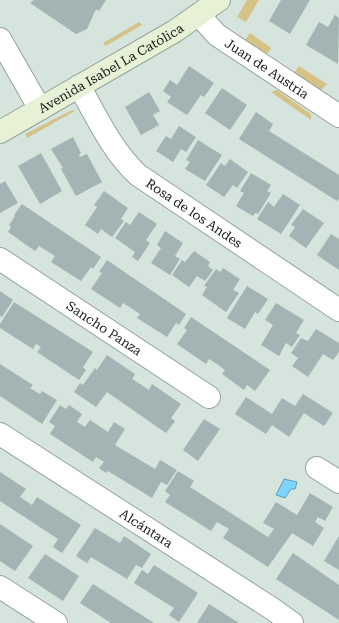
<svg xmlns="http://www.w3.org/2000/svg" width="339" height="623" viewBox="0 0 339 623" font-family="'Roboto Serif',serif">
<rect width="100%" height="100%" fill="#d5e4dc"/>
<path fill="#d6c287" d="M247,0H259L246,22L237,17Z
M139,22L142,25L109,44L106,46L103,43Z
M250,33L271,48L266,55L245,40Z
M299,66L327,84L321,90L294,73Z
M277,90L311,114V120L271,92Z
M72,110L75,111L27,138L25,134Z"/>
<path fill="#7ed3ff" stroke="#5f9cba" d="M284,479L297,482L295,489H291L285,498L276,495Z"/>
<path fill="#a3b4b4" d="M34,0H106L99,11L96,9L87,29L76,34L30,3Z
M281,0H310L290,34L269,21Z
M335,15L339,18L338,64L306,45L319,22L328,27Z
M189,66L214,83L204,97L201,95L187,115L167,102L171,97L163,91L170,80L177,85Z
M222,88L247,105L230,130L205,113Z
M149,92L160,111L153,115L159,125L141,135L125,107Z
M256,112L273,124L269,131L339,175V199L337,201L239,139Z
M179,126L196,137L186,152L181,149L173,162L156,151L166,136L171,139Z
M73,137L81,153L79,155L80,157L87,154L102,182L76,196L61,169L63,168L51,149Z
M198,140L222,155L205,181L185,169L190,162L186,160Z
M41,153L62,191L40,204L18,166Z
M230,159L248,172L237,188L233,185L224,197L206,185L221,163L225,166Z
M251,173L271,185L267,191L271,193L258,214L255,213L253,216L236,206L244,193L240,191Z
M5,181L18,203L0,213V184Z
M104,191L128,208L121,219L124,221L112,237L101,229L98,234L85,225L97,207L94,205Z
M283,194L300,205L281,234L257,219L268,202L274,207Z
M22,204L101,257L93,269L91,267L81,281L51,262L55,256L39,246L35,251L8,232L11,227L9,225L15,216L14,215Z
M303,209L324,223L306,248L289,236L295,227L291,225Z
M139,212L157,224L146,240L150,243L138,261L132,257L135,252L115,238L126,222L130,225Z
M165,231L183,243L175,256L180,259L170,275L151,263L161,248L157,245Z
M331,234L339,239V270L317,255Z
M194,251L210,262L208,266L213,270L205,281L197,276L189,287L172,275L182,260L185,262Z
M107,260L186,314L179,325L176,323L167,337L137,318L140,314L131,308L123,303L120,308L91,289L102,273L99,272Z
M223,268L240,279L233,290L239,293L226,312L202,295L207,287L204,286L216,269L220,272Z
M247,286L268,299L258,314L255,312L245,329L227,318Z
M0,291L13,300L2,317L0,316Z
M14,302L93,352L83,367L86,370L79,380L37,352L41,347L36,344L33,349L0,328V324Z
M276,303L304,320L296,333L300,335L292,347L286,343L279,356L261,345L273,325L265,320Z
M191,317L270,370L255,391L247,385L244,390L222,374L225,370L217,364L209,359L206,364L177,344L187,330L184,328Z
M316,329L339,343V352L333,360L323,354L308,377L292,366L298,358L291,353L301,338L308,341Z
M107,355L135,374L132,379L140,384L149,390L152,384L181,404L171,418L175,421L166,433L107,392L96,407L74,392L80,383L83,385L95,368L97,370Z
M0,364L33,385L30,388L40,394L42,391L57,400L42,424L0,396Z
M303,394L333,413L324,426L304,413L289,437L272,425L266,434L235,414L246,397L272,414L282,398L295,406Z
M60,405L66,409L69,405L82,414L77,422L85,427L90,420L108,432L114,422L125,429L115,445L155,469L160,460L177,470L167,485L161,482L152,498L108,471L106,473L99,468L104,462L96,457L93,462L50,434L55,426L49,422Z
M204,419L220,429L198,461L183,450Z
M178,471L194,481L190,487L268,537L274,529L263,523L276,502L297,515L310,493L333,507L325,521L318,517L315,522L324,528L313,546L292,533L268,567L223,538L229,529L217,522L211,531L165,502L170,495L165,491Z
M0,472L26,489L20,497L32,505L37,497L81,525L62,553L53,547L58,539L0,501Z
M0,524L33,546L15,571L0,561Z
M95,528L120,543L124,536L151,554L142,568L136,565L127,579L91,557L87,563L76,556Z
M339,536V570L324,561Z
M293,553L339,585V620L276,579Z
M45,554L79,576L63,601L28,578Z
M154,565L198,593L179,622L169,615L174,608L134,583L142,570L148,574Z
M93,584L129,607L154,623H111L80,603Z
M209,604L239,623H197Z"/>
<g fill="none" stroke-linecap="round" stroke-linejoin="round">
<defs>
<g id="minor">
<path d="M0,39L40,109"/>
<path id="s1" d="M79,86C97,117 112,151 138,175L339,310"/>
<path id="s2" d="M0,259L209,397"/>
<path d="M317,468L339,482"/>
<path d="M0,587L56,623"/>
</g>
<g id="tertiary">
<path id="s3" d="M199,15L217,35L339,116"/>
<path id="s4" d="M0,434L271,608L292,623"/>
</g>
<g id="secondary">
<path id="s5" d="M0,132L175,31L219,0"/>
</g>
</defs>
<use href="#minor" stroke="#95a39b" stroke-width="24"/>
<use href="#tertiary" stroke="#95a39b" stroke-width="24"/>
<use href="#secondary" stroke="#95a39b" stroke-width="24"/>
<use href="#minor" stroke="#fff" stroke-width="22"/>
<use href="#tertiary" stroke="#fff" stroke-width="22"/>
<use href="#secondary" stroke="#e6f1d5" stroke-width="22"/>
</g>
<g text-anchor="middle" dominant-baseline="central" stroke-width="3" stroke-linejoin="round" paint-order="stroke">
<g font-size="13" fill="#161b18" stroke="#e2f1e9">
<text stroke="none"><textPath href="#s5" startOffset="128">Avenida Isabel La Católica</textPath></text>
<text stroke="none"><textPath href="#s3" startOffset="87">Juan de Austria</textPath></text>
<text stroke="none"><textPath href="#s1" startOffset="175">Rosa de los Andes</textPath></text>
<text stroke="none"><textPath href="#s2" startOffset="125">Sancho Panza</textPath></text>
<text stroke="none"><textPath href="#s4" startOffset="174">Alcántara</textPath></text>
</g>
</g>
</svg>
